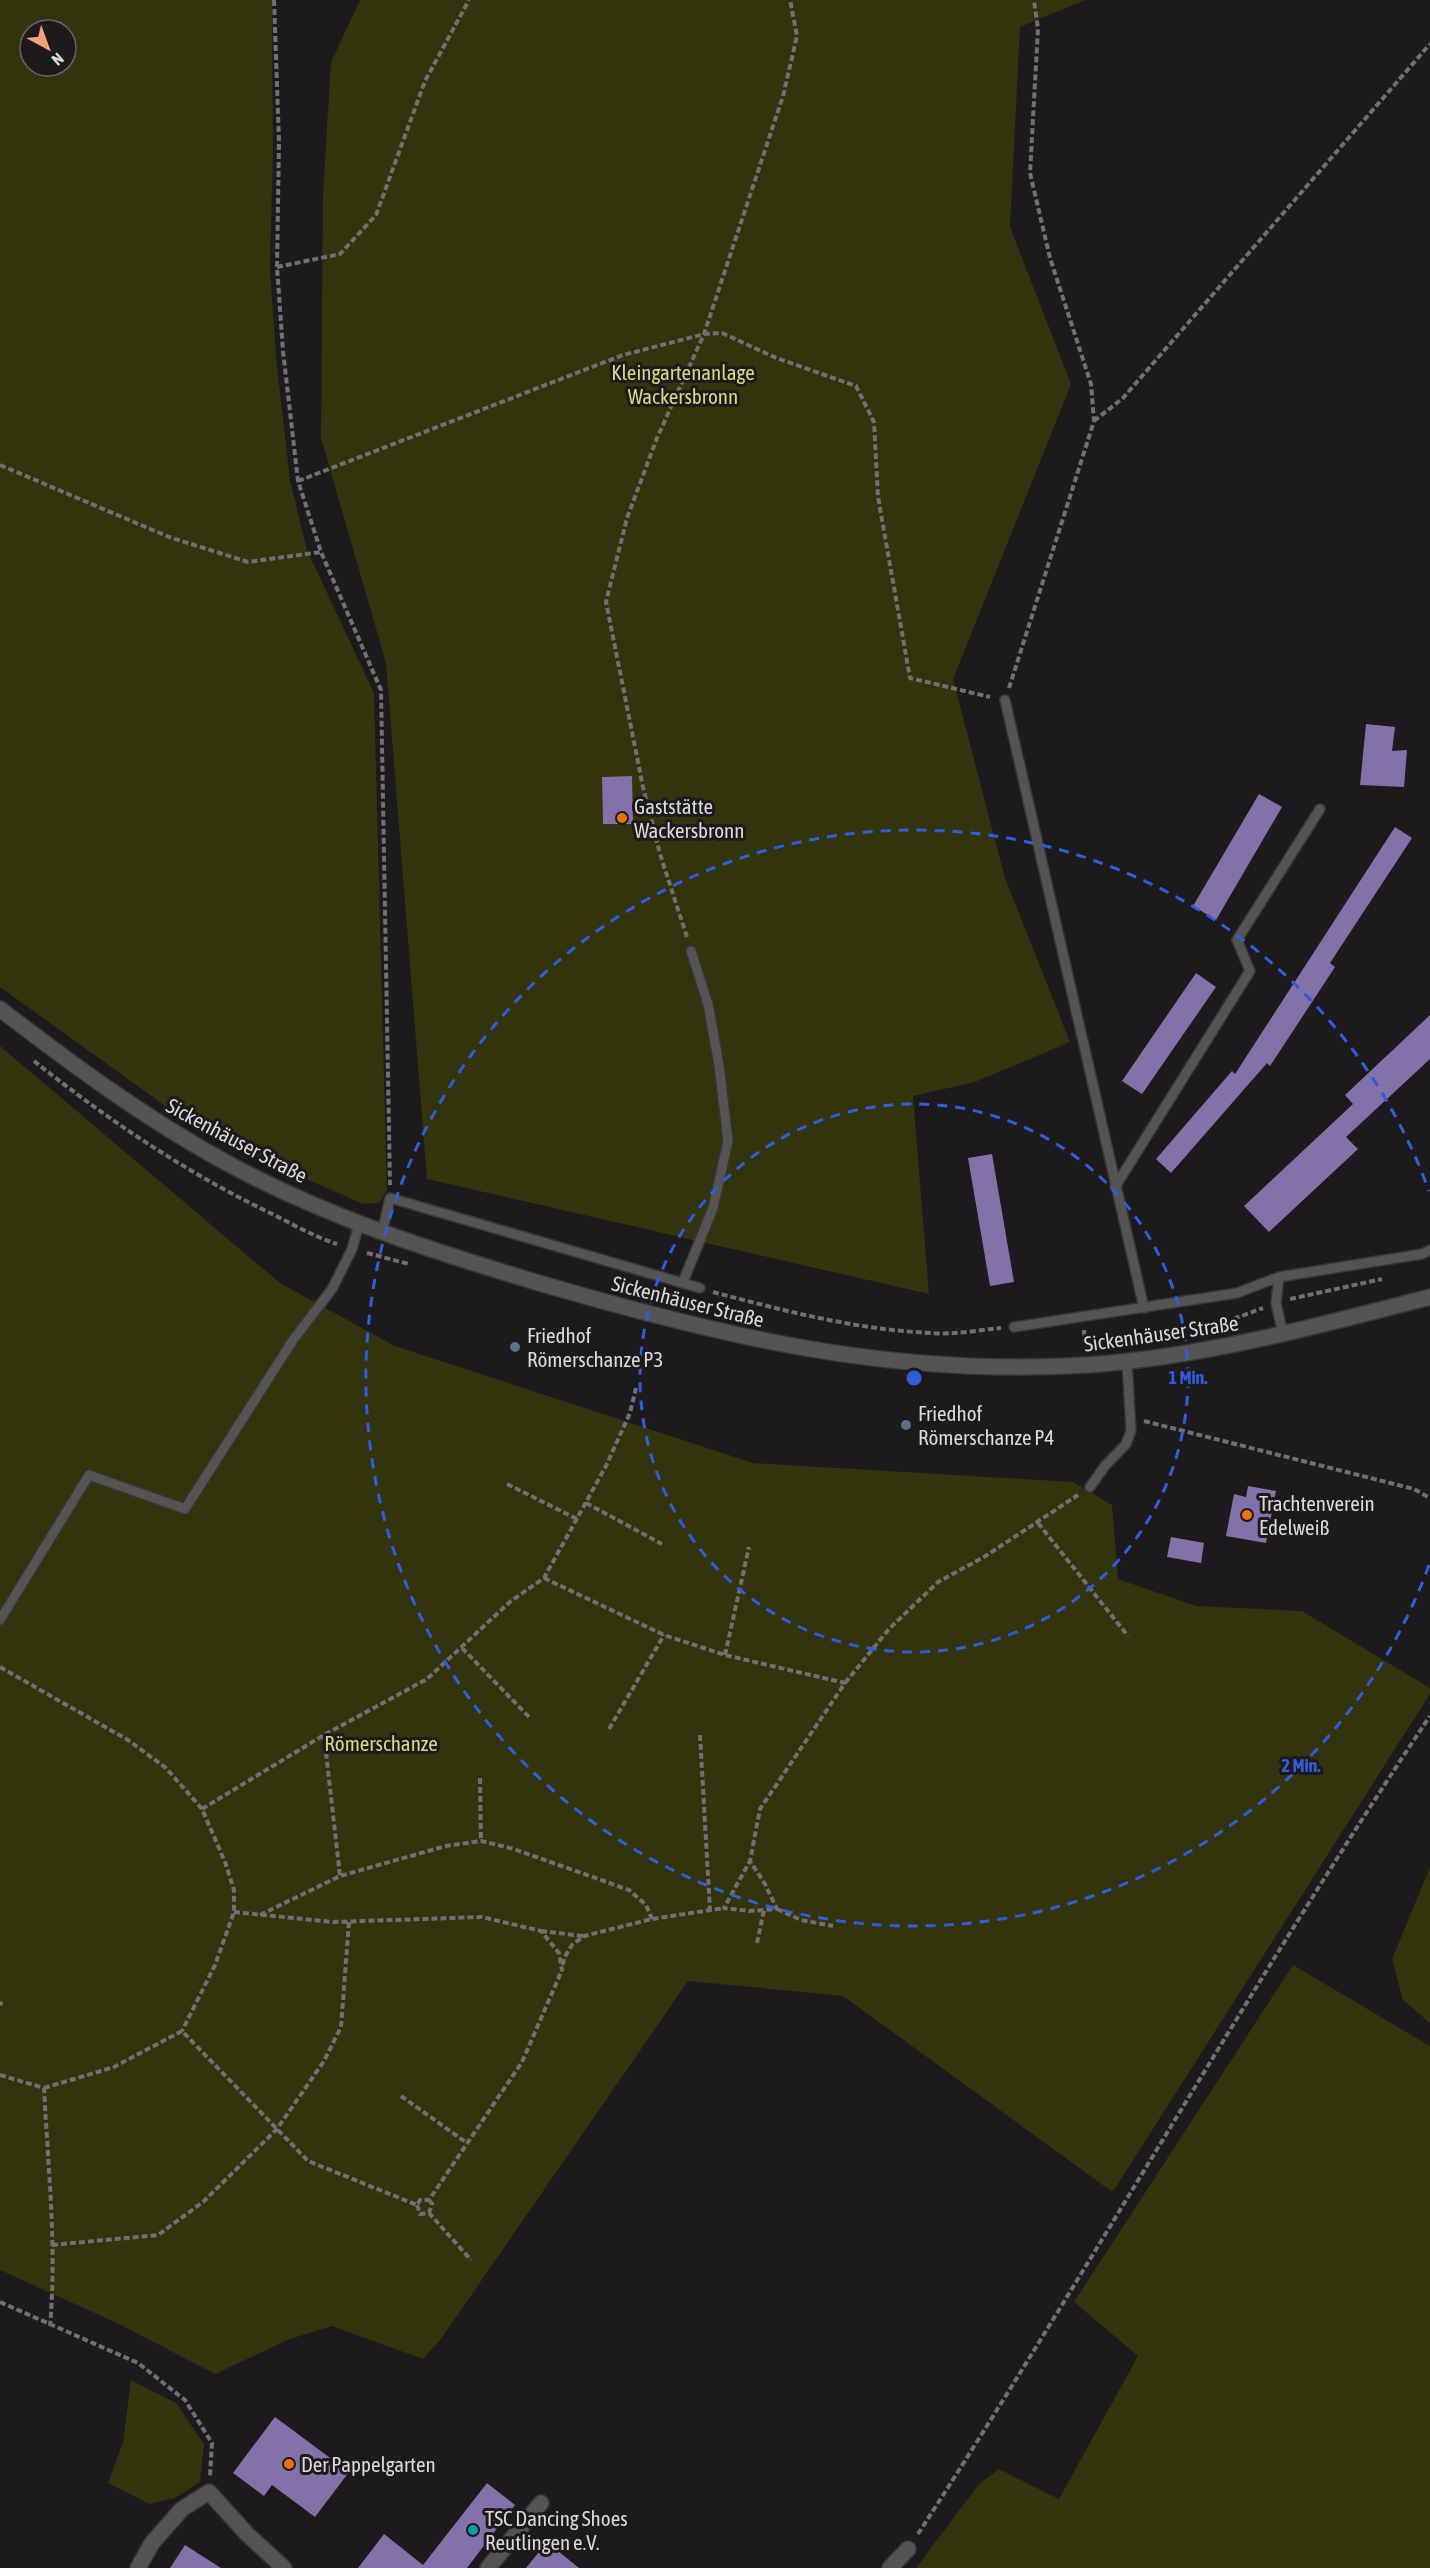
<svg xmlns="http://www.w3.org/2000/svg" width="1430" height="2568" viewBox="0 0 1430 2568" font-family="'Asap Condensed',sans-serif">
<rect width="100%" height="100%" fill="#1c1a1c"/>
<path fill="#31340c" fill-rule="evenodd" d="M0,0H272L273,149L270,268L276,357L290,480L307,550L374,693L387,1190L379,1203L363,1204L234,1147L182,1118L0,987ZM30,30H66V66H30Z
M360,0H1085L1020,27L1010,227L1071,384L953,679L1005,878L1070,1042L975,1082L913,1096L929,1294L427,1179L386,663L321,438L323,193L331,62Z
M0,1046L280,1283L395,1346L753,1463L1073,1482L1112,1505L1118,1579L1196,1606L1302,1611L1430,1688V1694L1114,2190L1111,2191L843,1996L688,1981L441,2339L423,2359L332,2326L290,2339L215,2374L119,2324L0,2270Z
M1430,1867V2023L1403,2000L1392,1959Z
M1293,1965L1430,2046V2568H916L979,2484L999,2469L1059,2499L1138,2356L1074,2302Z
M131,2380L176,2403L204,2444L200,2482L175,2498L150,2504L108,2483L123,2442Z"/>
<path fill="#8372a9" d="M1366,724L1395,727L1392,751L1407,750L1404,787L1360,785Z
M632,776L633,824H603L602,777Z
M1259,794L1282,807L1216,920L1193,906Z
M1395,827L1412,838L1330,963L1335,967L1270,1066L1267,1063L1171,1173L1156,1159L1232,1071L1235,1074Z
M1196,973L1216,987L1142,1094L1122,1081Z
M1430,1015V1059L1346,1137L1358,1149L1269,1232L1244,1206L1353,1104L1345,1095Z
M992,1154L1014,1282L990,1286L968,1158Z
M1248,1486L1276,1491L1266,1543L1226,1536L1234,1494L1246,1497Z
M1171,1537L1204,1543L1201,1563L1167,1557Z
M275,2417L349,2472L315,2517L272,2485L264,2496L233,2473Z
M487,2483L515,2505L467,2568H358L384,2534L423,2565Z
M547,2542L579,2568H526Z
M185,2545L221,2568H170Z"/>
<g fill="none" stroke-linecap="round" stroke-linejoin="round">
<defs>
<path id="service" d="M1005,700L1144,1308
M1115,1187L1250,971L1237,940L1320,809
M382,1233L390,1198L700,1288
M683,1282L713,1208L728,1141L719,1065L708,1004L691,951
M1014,1327L1237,1293L1279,1277
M1283,1335L1276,1303L1279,1277L1422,1254L1430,1250
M1090,1487L1105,1466L1126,1444L1131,1431L1127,1362
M0,1620L89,1475L185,1509L293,1340L332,1289L352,1249L359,1224"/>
<path id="minor" d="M138,2568L152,2543L182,2509L209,2492L247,2534L284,2568
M488,2568L541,2503
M890,2568L908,2549"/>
<path id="tertiary" d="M0,1009C73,1065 146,1119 227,1163C326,1217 432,1251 539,1283C724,1337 892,1377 1087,1365C1204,1357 1317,1326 1430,1297"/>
</defs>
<use href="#service" stroke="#373537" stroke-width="12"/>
<use href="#minor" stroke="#373537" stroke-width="18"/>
<use href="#tertiary" stroke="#373537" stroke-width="18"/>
<path stroke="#716f71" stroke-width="4" stroke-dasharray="6 3" stroke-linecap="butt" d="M274,0L279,142L277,267L283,351L298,481L321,552L381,690L390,1185
M277,267L340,254L376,215L425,81L469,0
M1094,421L1123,398L1430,44
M0,465L169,537L248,562L321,552
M298,481L623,355L704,334L722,333L774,357L856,386L874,422L878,497L910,678L990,697
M1009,688L1094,421L1091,384L1050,258L1030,173L1038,29L1034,0
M687,937L660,854L643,787L606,602L627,518L657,438L704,334L783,96L797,36L790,0
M34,1061C107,1119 182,1170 266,1211C289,1222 312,1236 337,1244
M367,1253L409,1264
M713,1292C785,1311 858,1330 932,1333C954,1335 979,1330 1001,1328
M1290,1299L1382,1279
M1228,1326L1236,1318L1263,1308
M1084,1330L1085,1346
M1144,1421L1414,1489L1430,1498
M507,1484L577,1519
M586,1503L662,1544
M1038,1523L1128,1636
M544,1578L664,1635L725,1655L845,1683L760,1809L750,1861L765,1884L777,1909L749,1911L724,1908L750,1861
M462,1648L531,1719
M725,1655L749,1547
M0,1667L128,1740L166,1768L202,1809L225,1862L234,1890V1912L215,1965L182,2031
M845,1683L889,1629L938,1582L984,1557L1078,1495
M609,1729L664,1635
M324,1735L340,1876
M700,1735L710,1910
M480,1778L481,1841
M202,1809L324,1735L427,1679L511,1601L544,1578L606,1466L630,1413L636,1388
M777,1909L801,1920L833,1926
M234,1912L333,1922L482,1917L541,1931L559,1953L562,1970L564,1958L572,1945L584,1936L652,1919L724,1908
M260,1915L340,1876L446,1846L481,1841L514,1849L629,1890L646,1905L652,1919
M541,1931L583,1936
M757,1943L764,1910
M0,2005L2,2002
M0,2075L44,2088C48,2167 57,2247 50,2326
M44,2088L114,2067L182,2031L308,2161L417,2205L420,2200H429L522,2062L562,1970
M401,2096L467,2143
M429,2200L432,2204L429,2213
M417,2205L420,2214L429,2213L471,2260
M52,2245L158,2235L203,2202L277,2129L324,2061L341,2027L349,1922
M0,2302L138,2363L185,2400L212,2443L210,2476
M918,2534C1093,2264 1251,1983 1430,1716"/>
<use href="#service" stroke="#555453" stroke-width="9"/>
<use href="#minor" stroke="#555453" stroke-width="15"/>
<use href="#tertiary" stroke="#555453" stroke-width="15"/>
</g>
<g fill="none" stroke="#305cd8" stroke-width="3" stroke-dasharray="10 8">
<circle cx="914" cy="1378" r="274"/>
<path d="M1429 1565A548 548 0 1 1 1429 1191"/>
</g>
<g fill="#e8710a" stroke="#1c1a1c" stroke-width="2">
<circle cx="622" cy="818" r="6"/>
<circle cx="1247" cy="1515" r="6"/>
<circle cx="289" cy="2464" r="6"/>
</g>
<g fill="#5c6f8a" stroke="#1c1a1c" stroke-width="2">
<circle cx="515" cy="1347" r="6"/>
<circle cx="906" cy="1425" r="6"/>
</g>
<circle fill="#0f9aa8" stroke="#1c1a1c" stroke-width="2" cx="473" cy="2530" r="6"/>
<g text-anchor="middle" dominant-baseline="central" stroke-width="6" stroke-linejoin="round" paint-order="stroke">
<g font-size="21" fill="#d4dc81" stroke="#1c1a1c">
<text x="683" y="372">Kleingartenanlage<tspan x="683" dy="24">Wackersbronn</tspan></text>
<text x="381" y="1743">Römerschanze</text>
</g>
<g font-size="21" fill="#dbd9db" stroke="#1c1a1c" text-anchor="start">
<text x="634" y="806">Gaststätte<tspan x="634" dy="24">Wackersbronn</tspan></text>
<text x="527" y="1335">Friedhof<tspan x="527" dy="24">Römerschanze P3</tspan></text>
<text x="918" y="1413">Friedhof<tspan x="918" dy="24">Römerschanze P4</tspan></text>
<text x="1259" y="1503">Trachtenverein<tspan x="1259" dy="24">Edelweiß</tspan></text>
<text x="301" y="2464">Der Pappelgarten</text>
<text x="485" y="2518">TSC Dancing Shoes<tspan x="485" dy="24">Reutlingen e.V.</tspan></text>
</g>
<g font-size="21" fill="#dbd9db" stroke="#1c1a1c">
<text transform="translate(237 1140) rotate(28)">Sickenhäuser Straße</text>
<text transform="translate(688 1301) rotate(14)">Sickenhäuser Straße</text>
<text transform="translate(1161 1333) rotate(-8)">Sickenhäuser Straße</text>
</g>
</g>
<circle cx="914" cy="1378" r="9" fill="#305cd8" stroke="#1c1a1c" stroke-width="3"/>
<g font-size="18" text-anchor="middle" font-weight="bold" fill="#305cd8" stroke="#1c1a1c" stroke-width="6" stroke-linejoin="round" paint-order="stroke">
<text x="1188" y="1384">1 Min.</text>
<text x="1301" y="1772">2 Min.</text>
</g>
<g transform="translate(48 48) rotate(139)"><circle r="28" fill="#1c1a1c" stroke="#686668" stroke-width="1.5"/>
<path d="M0-4.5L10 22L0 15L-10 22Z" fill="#f0a27a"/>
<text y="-9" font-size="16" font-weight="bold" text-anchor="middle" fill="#dbd9db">N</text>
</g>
</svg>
